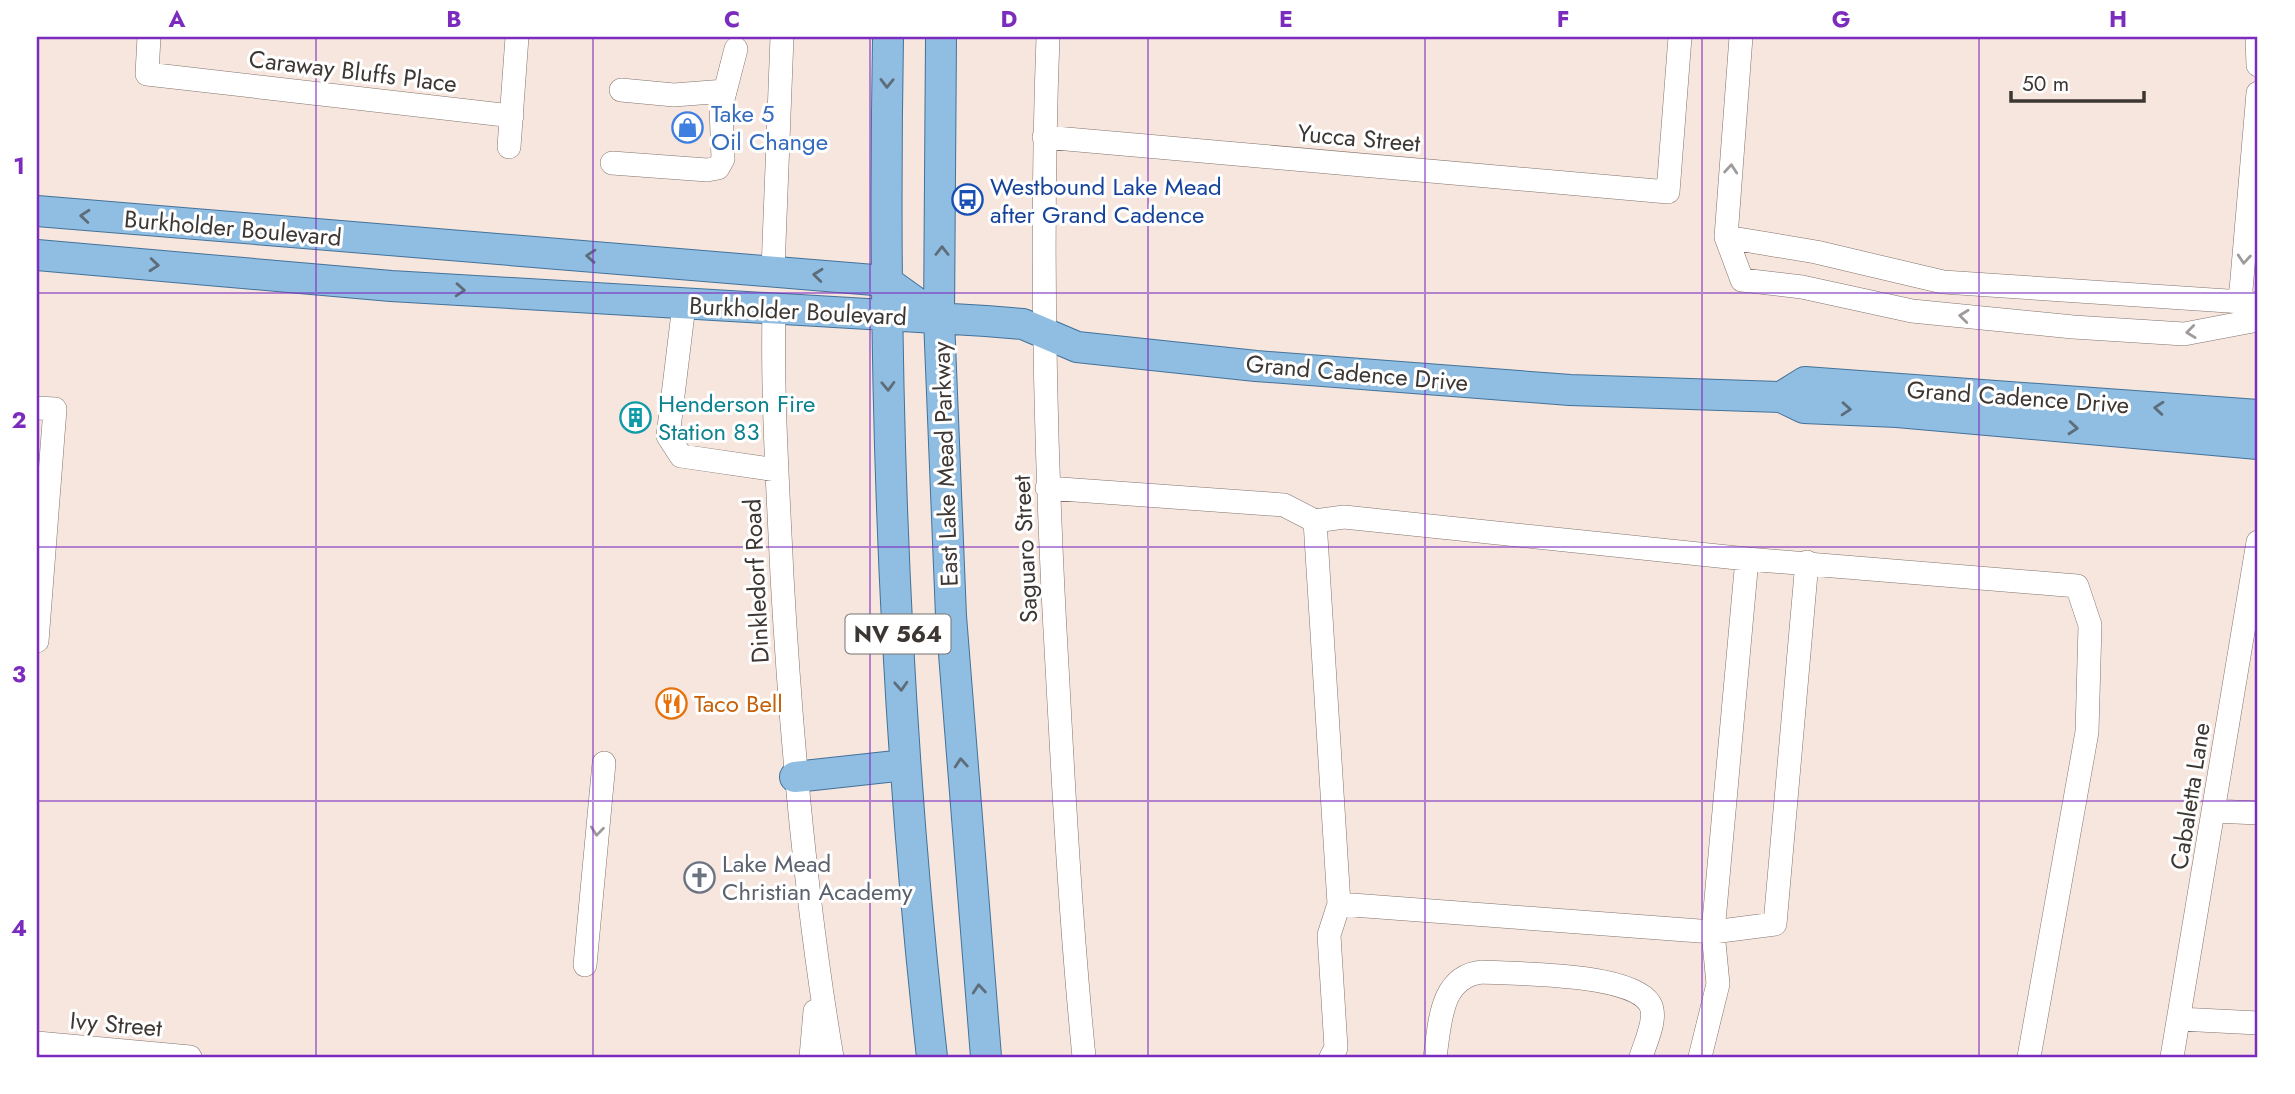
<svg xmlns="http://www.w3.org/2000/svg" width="2295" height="1094" viewBox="0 0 2295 1094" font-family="Jost,sans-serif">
<rect width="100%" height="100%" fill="#f7e6de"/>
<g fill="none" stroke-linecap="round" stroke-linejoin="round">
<defs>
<path id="minor" d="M149,37L147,74L512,116
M1048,37C1040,246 1045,457 1057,666C1064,797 1071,927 1084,1057
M1741,37L1726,237L1742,280L1802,287L1912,311L2073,327L2184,334L2258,320
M2257,37L2258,65
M621,90L674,95L725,91
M1044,137L1668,192L1680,37
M509,147L517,37
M612,163L707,170L718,168L723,159L721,107L736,49
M1726,237L1816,252L1943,282L2258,303
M773,270L782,37
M2240,302L2258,93
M684,305L668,436L681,456L777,470
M774,310C772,399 778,488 782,576C791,737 805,898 832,1057
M37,408L55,409L37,641
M1047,488L1284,505L1315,521L1344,517L1747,559L2077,586L2090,625L2087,732L2029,1057
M1315,521L1339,904L1329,935L1336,1048L1331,1057
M2214,811L2258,813
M1339,904L1713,932L1775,924L1807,562
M585,965L604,763
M2179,1019L2258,1023
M37,1043L190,1057
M811,1057L815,1011
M1435,1057C1440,1024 1440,976 1482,972C1517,974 1632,973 1650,1004C1658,1018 1645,1043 1641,1057
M1700,1057L1718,984L1713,932L1747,559
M2172,1057L2258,542"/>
<path id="major" d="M888,37C882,377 894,719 932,1057
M941,37L939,319L951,616L986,1057
M37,211L886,281L939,319
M37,255L391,286L986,321L1023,324L1077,347L1256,366L1570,390L1781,397L1804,408L1897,412L2258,444
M1781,397L1805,382L2258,415
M795,777L905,765"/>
</defs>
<use href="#minor" stroke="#82736c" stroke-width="24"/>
<use href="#major" stroke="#437299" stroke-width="32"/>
<use href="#minor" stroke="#fff" stroke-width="23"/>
<use href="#major" stroke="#90bde2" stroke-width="30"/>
</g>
<defs><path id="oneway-chevron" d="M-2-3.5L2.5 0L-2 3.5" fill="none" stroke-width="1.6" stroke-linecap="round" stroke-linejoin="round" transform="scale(1.75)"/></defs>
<g stroke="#5e6d7a">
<use href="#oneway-chevron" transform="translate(887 83) rotate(91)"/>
<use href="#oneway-chevron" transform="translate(85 216) rotate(-175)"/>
<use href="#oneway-chevron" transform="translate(942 251) rotate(-90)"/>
<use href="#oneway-chevron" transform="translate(591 256) rotate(-176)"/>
<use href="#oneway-chevron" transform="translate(154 265) rotate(5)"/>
<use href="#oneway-chevron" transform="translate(818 275) rotate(-174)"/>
<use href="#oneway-chevron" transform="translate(460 290) rotate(4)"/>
<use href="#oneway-chevron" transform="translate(888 386) rotate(88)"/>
<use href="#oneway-chevron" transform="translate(2159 408) rotate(-175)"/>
<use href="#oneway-chevron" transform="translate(1846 409) rotate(4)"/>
<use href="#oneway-chevron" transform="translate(2073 428) rotate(5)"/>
<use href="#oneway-chevron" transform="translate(901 686) rotate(87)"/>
<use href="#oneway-chevron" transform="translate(961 763) rotate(-94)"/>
<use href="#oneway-chevron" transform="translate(979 989) rotate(-95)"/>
</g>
<g stroke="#9e9b9a">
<use href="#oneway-chevron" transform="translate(1731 169) rotate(-85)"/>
<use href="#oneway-chevron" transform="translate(2244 259) rotate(95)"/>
<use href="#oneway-chevron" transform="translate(1964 316) rotate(-174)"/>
<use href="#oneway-chevron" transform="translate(2191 332) rotate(173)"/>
<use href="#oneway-chevron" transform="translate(597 831) rotate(96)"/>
</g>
<path fill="none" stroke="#7b2cbf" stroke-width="2" stroke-opacity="0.55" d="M316,37V1057M593,37V1057M870,37V1057M1148,37V1057M1425,37V1057M1702,37V1057M1979,37V1057M37,293H2258M37,547H2258M37,801H2258"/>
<defs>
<symbol id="shop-ring" viewBox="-11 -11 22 22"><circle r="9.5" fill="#fff" stroke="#3f7fe0" stroke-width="1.5"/><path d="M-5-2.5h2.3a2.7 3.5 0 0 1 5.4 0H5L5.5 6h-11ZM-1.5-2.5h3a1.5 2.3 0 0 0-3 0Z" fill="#3f7fe0"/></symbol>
<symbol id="bus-ring" viewBox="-11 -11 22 22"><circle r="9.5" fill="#fff" stroke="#1a4fb4" stroke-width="1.5"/><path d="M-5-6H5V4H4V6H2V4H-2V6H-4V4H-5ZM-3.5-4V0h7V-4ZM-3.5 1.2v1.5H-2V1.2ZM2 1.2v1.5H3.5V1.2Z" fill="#1a4fb4"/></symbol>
<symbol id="building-ring" viewBox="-11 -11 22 22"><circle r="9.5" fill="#fff" stroke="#0f9aa8" stroke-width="1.5"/><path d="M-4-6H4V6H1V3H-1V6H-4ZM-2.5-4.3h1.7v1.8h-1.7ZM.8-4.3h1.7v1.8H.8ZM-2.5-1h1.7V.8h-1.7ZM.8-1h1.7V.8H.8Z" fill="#0f9aa8"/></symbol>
<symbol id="restaurant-ring" viewBox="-11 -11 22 22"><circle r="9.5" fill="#fff" stroke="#e8710a" stroke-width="1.5"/><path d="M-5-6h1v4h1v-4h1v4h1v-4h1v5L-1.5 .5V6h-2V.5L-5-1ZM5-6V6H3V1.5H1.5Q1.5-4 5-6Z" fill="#e8710a"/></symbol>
<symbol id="church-ring" viewBox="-11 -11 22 22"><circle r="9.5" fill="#fff" stroke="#6b7280" stroke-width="1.5"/><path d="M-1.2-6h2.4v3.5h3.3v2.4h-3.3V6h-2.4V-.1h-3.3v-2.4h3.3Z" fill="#6b7280"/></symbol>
</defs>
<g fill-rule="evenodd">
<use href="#shop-ring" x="670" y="110" width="35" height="35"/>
<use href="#bus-ring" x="950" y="182" width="35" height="35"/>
<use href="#building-ring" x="618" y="400" width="35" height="35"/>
<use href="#restaurant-ring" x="654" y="686" width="35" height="35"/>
<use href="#church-ring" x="682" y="860" width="35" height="35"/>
</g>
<g text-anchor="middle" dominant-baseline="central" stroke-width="6" stroke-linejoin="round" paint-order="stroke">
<rect fill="#fff" stroke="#777371" stroke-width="2" x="845.5" y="614.5" width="105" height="39" rx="5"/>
<g font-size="23" font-weight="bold" fill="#3d3734">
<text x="898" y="634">NV 564</text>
</g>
<g font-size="24" fill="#3d3734" stroke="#fff">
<text transform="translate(353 71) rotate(7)">Caraway Bluffs Place</text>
<text transform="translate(1359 138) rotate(5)">Yucca Street</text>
<text transform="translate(233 228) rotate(5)">Burkholder Boulevard</text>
<text transform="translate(798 311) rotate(3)">Burkholder Boulevard</text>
<text transform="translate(1357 373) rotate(5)">Grand Cadence Drive</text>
<text transform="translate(2018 397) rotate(4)">Grand Cadence Drive</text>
<text transform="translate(945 464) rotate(-92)">East Lake Mead Parkway</text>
<text transform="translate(1025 549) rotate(-93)">Saguaro Street</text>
<text transform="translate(756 581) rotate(-93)">Dinkledorf Road</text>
<text transform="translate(2190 796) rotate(-81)">Cabaletta Lane</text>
<text transform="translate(116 1024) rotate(5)">Ivy Street</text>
</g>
<g font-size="24" fill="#366cbe" stroke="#fff" text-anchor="start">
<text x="711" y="113">Take 5<tspan x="711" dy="28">Oil Change</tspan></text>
</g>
<g font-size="24" fill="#164399" stroke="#fff" text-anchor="start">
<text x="990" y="186">Westbound Lake Mead<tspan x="990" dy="28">after Grand Cadence</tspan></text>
</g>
<g font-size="24" fill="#0d838f" stroke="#fff" text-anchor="start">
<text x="658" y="403">Henderson Fire<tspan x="658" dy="28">Station 83</tspan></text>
</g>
<g font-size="24" fill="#c56008" stroke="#fff" text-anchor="start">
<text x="694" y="703">Taco Bell</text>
</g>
<g font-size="24" fill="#5b616d" stroke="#fff" text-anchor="start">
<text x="722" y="863">Lake Mead<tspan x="722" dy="28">Christian Academy</tspan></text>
</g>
</g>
<rect width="2295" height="1094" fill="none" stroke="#ffffff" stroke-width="77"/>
<path d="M2011 91v10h133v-10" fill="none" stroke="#3d3734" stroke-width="3.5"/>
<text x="2022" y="91" font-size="21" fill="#3d3734" stroke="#ffffff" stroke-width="5" paint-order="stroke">50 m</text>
<rect x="38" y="38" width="2218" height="1018" fill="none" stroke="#7b2cbf" stroke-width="2.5"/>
<g font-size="23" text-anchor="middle" font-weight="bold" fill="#7b2cbf">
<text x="177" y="27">A</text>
<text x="454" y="27">B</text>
<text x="732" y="27">C</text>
<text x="1009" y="27">D</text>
<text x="1286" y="27">E</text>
<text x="1563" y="27">F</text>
<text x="1841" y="27">G</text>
<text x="2118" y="27">H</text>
<text x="19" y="174">1</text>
<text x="19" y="428">2</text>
<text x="19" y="682">3</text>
<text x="19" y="936">4</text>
</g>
</svg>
